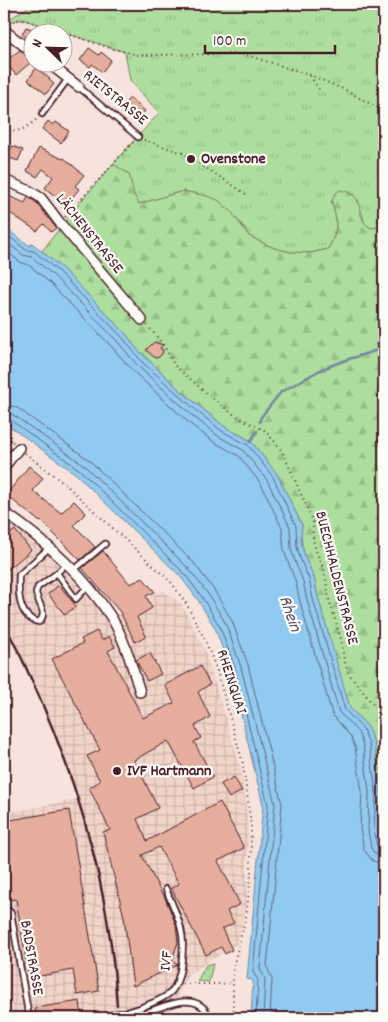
<svg xmlns="http://www.w3.org/2000/svg" width="388" height="1022" viewBox="0 0 388 1022" font-family="Dekko,sans-serif">
<defs>
<pattern id="industrial-grid" width="8" height="8" patternUnits="userSpaceOnUse" patternTransform="scale(1.25)"><rect width="8" height="8" fill="#f1d4c9"/><path d="M0 4h8M4 0v8" fill="none" stroke="#d0b6ad"/></pattern>
<pattern id="grass-tufts" width="24" height="20" patternUnits="userSpaceOnUse" patternTransform="scale(1.25)"><rect width="24" height="20" fill="#adde9e"/><path d="M3 7l-1-3M5 7V3M7 7l1-3M15 17l-1-3M17 17v-4M19 17l1-3" fill="none" stroke="#96be88"/></pattern>
<pattern id="forest-firs" width="22" height="20" patternUnits="userSpaceOnUse" patternTransform="scale(1.25)"><rect width="22" height="20" fill="#adde9e"/><path d="M5 1l3.5 6h-7zM16 11l3.5 6h-7z" fill="#96be88"/></pattern>
<pattern id="park-dots" width="8" height="8" patternUnits="userSpaceOnUse" patternTransform="scale(1.25)"><rect width="8" height="8" fill="#adde9e"/><path d="M2 2h.1M6 6h.1" fill="none" stroke="#96be88" stroke-width="1.8" stroke-linecap="round"/></pattern>
</defs>
<rect width="100%" height="100%" fill="#f6e4dc"/>
<filter id="ink" filterUnits="userSpaceOnUse"><feTurbulence type="fractalNoise" baseFrequency=".02" numOctaves="2"/><feDisplacementMap in="SourceGraphic" scale="10" xChannelSelector="R" yChannelSelector="G"/><feConvolveMatrix kernelMatrix="1 2 1 2 8 2 1 2 1" color-interpolation-filters="sRGB"/></filter>
<g filter="url(#ink)">
<path fill="url(#industrial-grid)" d="M4,517L24,532L54,560L108,619L162,590L181,603L205,650L241,768L248,823L247,902L238,943L188,975L168,1018H4V813L80,799L4,615Z"/>
<path fill="url(#grass-tufts)" stroke="#7c7e64" d="M32,4H384V226L371,228L365,224L358,200L331,201C338,220 338,231 328,249L311,253L291,252L274,248L259,241L249,236L241,223L207,196L183,191L139,204L134,195L129,174L113,164L159,113L130,80L125,52L25,20H17L4,24V23Z"/>
<path fill="url(#forest-firs)" stroke="#7c7e64" d="M113,164L129,174L134,195L139,204L183,191L207,196L218,200L231,211L249,236L259,241L274,248L290,252L311,253L328,249C333,241 336,233 336,223C336,209 326,199 340,190C366,194 355,210 365,223C365,224 371,228 371,228L384,226V799L381,791L374,743L367,726L350,708L336,664L318,597L314,577L306,560L302,546L301,534L302,525L277,474L251,441L225,427L181,391L136,348L126,334L88,295L42,251L80,202Z"/>
<path fill="url(#park-dots)" stroke="#7c7e64" d="M213,963L209,982L197,981L206,965Z"/>
<path fill="#91caf0" stroke="#7586a1" d="M4,227L30,246L32,243L63,269L126,334L136,348L181,391L225,427L251,441L277,474L302,525L301,534L302,546L306,560L314,577L318,597L350,708L367,726L374,743L381,791L379,828L384,854V1018H251L253,980L247,979L263,805L230,669L215,628L198,600L180,576L76,474L4,422Z"/>
<g fill="none" stroke-linecap="round" stroke-linejoin="round">
<path stroke="#66637a" stroke-width="1" d="M4,232L26,250L34,251L59,272L122,337L142,362L198,412L222,431L248,445L273,477L296,526L297,547L301,561L309,579L313,599L345,710L363,729L369,744L376,791L374,829L377,846L380,849L384,850
M4,240L23,255L32,257L55,277L117,341L138,366L194,417L218,436L243,450L267,480L290,527L291,549L296,564L303,581L307,600L339,712L358,732L363,745L369,792L368,830L371,848L375,854L384,856
M4,249L20,262L29,265L49,282L111,346L133,371L189,423L214,442L239,456L261,484L282,528L284,551L296,583L300,602L332,714L351,737L355,747L362,792L360,828L364,850L373,861L384,864
M4,404L16,407L89,460L194,563L214,590L232,621L248,665L282,804L267,967L272,979L270,1018
M4,412L12,414L84,465L188,568L208,594L226,624L241,667L275,804L260,969L265,979L263,1018
M4,418L9,419L80,470L184,573L202,597L220,627L235,668L268,805L253,972L258,980L256,1018"/>
<path stroke="#7586a1" stroke-width="2.5" d="M260,422L261,417L281,392L322,369L346,360L384,348
M250,442L257,431"/>
</g>
<path fill="#e4ad9c" stroke="#4a1f2b" d="M26,27L32,29V42L22,34Z
M89,48L99,55L101,52L111,60L102,72L92,64L90,67L80,60Z
M20,50L31,59L29,63H30L16,75L11,69L9,70L4,62Z
M36,68L50,79L49,80L54,84L46,94L28,80Z
M130,98L145,111L137,120L122,106Z
M48,121L53,125L56,122L69,131L61,143L42,129Z
M12,146L23,150L18,161L7,157Z
M39,148L63,159L64,158L84,175L75,186L79,189L66,205L45,188L53,177L43,169L37,177L27,171Z
M4,194L25,203L28,197L37,203L56,228L51,232L44,224L37,231L4,209Z
M154,342L163,345L160,348L163,350L162,354L159,357L155,358L146,350Z
M29,466L43,478L33,491L61,513L74,501L86,513L74,525L95,547L80,560L41,521L40,522L6,495Z
M15,530L31,550L4,573V538Z
M103,551L130,584L143,578L155,592L146,596L152,608L137,617L146,636L135,642L120,612L82,568Z
M59,585L76,606L65,615L48,594Z
M97,631L102,640L109,636L115,647L108,651L143,718L174,703L165,685L200,666L210,684L198,692L210,717L195,726L201,738L194,742L213,777L194,788L168,741L134,760L158,808L137,819L147,841L220,802L244,848L218,861L240,904L227,911L234,923L222,929L232,950L225,954L221,947L206,955L171,888L179,884L159,847L142,855L162,894L163,893L170,910L176,925L178,942L172,960L177,965L133,986L124,917L103,832L110,830L89,788L100,781L87,756L100,750L52,659L83,643L81,639Z
M150,653L161,674L147,681L136,660Z
M234,777L242,791L229,798L221,784Z
M69,810L99,991L77,995L73,970L29,978L16,899L4,901V821Z
M80,1001L82,1018H37L35,1008Z"/>
<g fill="none" stroke-linecap="round" stroke-linejoin="round">
<defs>
<path id="service" d="M79,87L138,137
M42,114L68,79
M49,548L19,575C18,592 18,618 39,622C49,613 37,603 36,592L38,587L57,573
M66,564L57,573L76,599L88,586
M74,570L105,544
M4,906L11,913L29,1018
M103,1018C115,1012 128,1013 140,1008C151,1003 163,1000 171,992C182,980 185,944 181,929C178,915 171,902 166,889
M131,1018C154,1012 197,984 210,1018"/>
<path id="minor" d="M4,30L32,52
M47,62L79,87
M4,180L30,191L41,198L60,223L142,320
M4,467L19,448
M4,512C44,540 84,575 111,617C125,639 132,667 140,692"/>
</defs>
<use href="#service" stroke="#4a1f2b" stroke-width="8"/>
<use href="#minor" stroke="#4a1f2b" stroke-width="12"/>
<path stroke="#4a1f2b" stroke-width="2" stroke-dasharray="1 4" stroke-linecap="butt" d="M383,4L384,7
M8,23L17,20H25L113,49L139,55L228,54H242L256,58L310,75L345,90L384,111
M310,76L320,91
M4,127C18,136 28,127 38,118
M144,140L183,153L249,196
M65,217L134,141
M147,325L163,344L175,366L218,403L236,416L264,430L276,443L283,453L313,521V539L316,551L322,565L326,580L329,599L341,639L344,660L349,674L384,718
M4,436L14,443
M25,453L67,486L171,582L187,605L205,640L217,671L243,764L251,825V875L246,916L233,968V1018
M183,984H220L233,983"/>
<use href="#service" stroke="#fdfcf7" stroke-width="4.5"/>
<use href="#minor" stroke="#fdfcf7" stroke-width="9"/>
<path stroke="#4a1f2b" stroke-width="2.5" d="M4,623C66,742 109,871 117,1005"/>
</g>
</g>
<g fill="#4a1f2b" stroke="#fdfcf7" stroke-width="2">
<circle cx="191" cy="159" r="5"/>
<circle cx="117" cy="771" r="5"/>
</g>
<g text-anchor="middle" dominant-baseline="central" stroke-width="4.5" stroke-linejoin="round" paint-order="stroke">
<g font-size="16" fill="#4a1f2b" stroke="#fdfcf7">
<text transform="translate(115 98) rotate(39)">RIETSTRASSE</text>
<text transform="translate(89 234) rotate(51)">LÄCHENSTRASSE</text>
<text transform="translate(336 578) rotate(76)">BUECHHALDENSTRASSE</text>
<text transform="translate(231 682) rotate(72)">RHEINQUAI</text>
<text transform="translate(31 958) rotate(80)">BADSTRASSE</text>
<text transform="translate(167 961) rotate(-85)">IVF</text>
</g>
<g font-size="16" font-weight="bold" fill="#4a1f2b" stroke="#fdfcf7" text-anchor="start">
<text x="201" y="159">Ovenstone</text>
<text x="127" y="771">IVF Hartmann</text>
</g>
<g font-size="18" font-style="italic" fill="#5f5266" stroke="#fdfcf7">
<text transform="translate(289 614) rotate(71)">Rhein</text>
</g>
</g>
<rect width="388" height="1022" fill="none" stroke="#fdfcf7" stroke-width="20"/>
<rect x="10" y="10" width="368" height="1002" fill="none" stroke="#4a1f2b" stroke-width="2" filter="url(#ink)"/>
<g transform="translate(48 48) rotate(293)"><circle r="24" fill="#fdfcf7" stroke="#b5a4a5"/>
<path d="M0-4L9 19L0 12L-9 19Z" fill="#4a1f2b"/>
<text y="-8" font-size="14" font-weight="bold" text-anchor="middle" fill="#4a1f2b">N</text>
</g>
<path d="M205 45v8h130v-8" fill="none" stroke="#4a1f2b" stroke-width="2.5"/>
<text x="213" y="45" font-size="15" fill="#4a1f2b" stroke="#fdfcf7" stroke-width="4" paint-order="stroke">100 m</text>
</svg>
